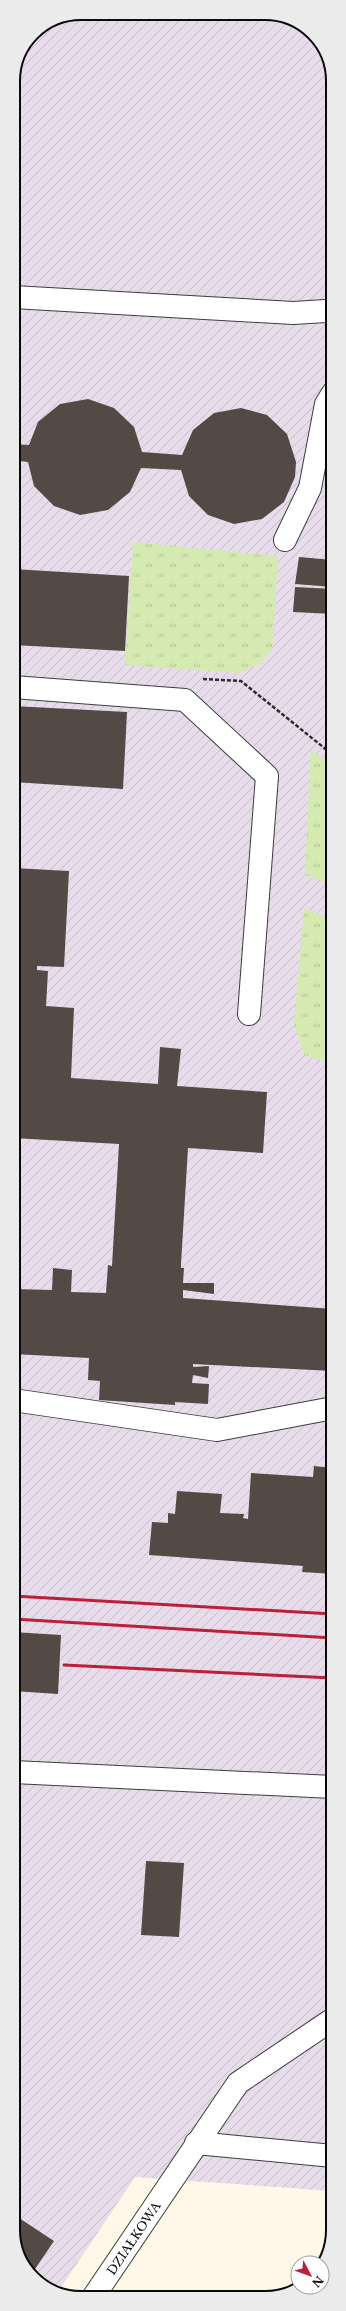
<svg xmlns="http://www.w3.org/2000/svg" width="346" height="2311" viewBox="0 0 346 2311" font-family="'Libre Baskerville',serif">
<defs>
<pattern id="industrial-furrows" width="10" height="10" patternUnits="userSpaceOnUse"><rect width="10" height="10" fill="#e7ddea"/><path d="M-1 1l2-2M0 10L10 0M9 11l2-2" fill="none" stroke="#c5bcc7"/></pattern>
<pattern id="grass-tufts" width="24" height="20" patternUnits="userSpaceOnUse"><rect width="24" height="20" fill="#d5eab0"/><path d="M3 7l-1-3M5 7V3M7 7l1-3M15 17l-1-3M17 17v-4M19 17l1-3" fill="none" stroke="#b6c796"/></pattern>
</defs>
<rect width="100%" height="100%" fill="#fff7e7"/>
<path fill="url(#industrial-furrows)" d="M282,15L316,36L333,77V2191L135,2177L58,2292L30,2275L13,2234V81L18,55L33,33L55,18Z"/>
<path fill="url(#grass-tufts)" d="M133,542L278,556L273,647L263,662L239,673L125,665Z
M311,749L333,767V886L305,875Z
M304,908L333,920V1064L304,1055L294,1025Z"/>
<path fill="#534a46" d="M88,399L114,408L134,427L142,452L182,455L193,430L214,413L241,408L267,415L287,434L296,462L295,477L284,502L262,519L234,524L208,515L189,496L181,470L141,468L130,492L108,510L80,515L54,506L34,486L28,462L19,461L13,544V444L29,445L38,422L60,404Z
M299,557L333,560V587L295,584Z
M13,569L129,576L125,651L13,645Z
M295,587L333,589V614L293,612Z
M13,706L127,712L123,789L13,782Z
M13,868L69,871L64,967L37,966V970L48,971L46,1006L74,1008L71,1078L158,1084L160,1047L181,1049L177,1086L267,1092L263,1153L188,1148L181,1264V1268H184L183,1283H214V1294L183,1290V1298L333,1309V1371L193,1364V1367L209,1366L208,1378L193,1375L192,1383L209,1384L208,1404L175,1402V1405L99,1400L100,1381L88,1380L89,1358L13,1354V1289L52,1290L53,1268L72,1270L71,1292L106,1293L108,1265L112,1266L119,1144L13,1138Z
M314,1466L333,1468V1574L302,1572L303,1566L149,1555L152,1522L168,1523V1513L175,1514L177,1491L222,1494L220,1513L244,1514L243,1518L248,1519L251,1473L313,1477Z
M13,1632L61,1635L58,1694L13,1691Z
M146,1861L184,1863L179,1937L141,1935Z
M13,2214L54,2241L31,2275L13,2234Z"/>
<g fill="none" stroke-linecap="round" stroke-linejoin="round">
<defs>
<g id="minor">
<path d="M13,297L293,313L326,311L333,313"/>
<path d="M285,540L310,488L326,404L333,393"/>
<path d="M13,687L185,700L267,776L249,1014"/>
<path d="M13,1400L217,1430L333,1408"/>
<path d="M13,1772L333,1787"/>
<path d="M196,2143L333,2156"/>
<path id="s1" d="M94,2296L238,2083L333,2019"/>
</g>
</defs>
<use href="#minor" stroke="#3d3d3d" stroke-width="24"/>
<path stroke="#2c2c2c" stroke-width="2.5" stroke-dasharray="4 2" stroke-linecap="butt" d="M203,679L241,681L333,755"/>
<use href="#minor" stroke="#fff" stroke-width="22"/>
<path stroke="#be1e39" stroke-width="3" d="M13,1596L333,1614
M13,1619L333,1638
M64,1665L333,1678"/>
</g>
<g text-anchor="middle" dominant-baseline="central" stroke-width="4" stroke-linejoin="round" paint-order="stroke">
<g font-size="12" fill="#0a0a0a" stroke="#fff">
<text stroke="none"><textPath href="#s1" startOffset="70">DZIAŁKOWA</textPath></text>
</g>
</g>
<path d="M0 0H346V2311H0ZM81 20H265A61 61 0 0 1 326 81V2230A61 61 0 0 1 265 2291H81A61 61 0 0 1 20 2230V81A61 61 0 0 1 81 20Z" fill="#ebebeb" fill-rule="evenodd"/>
<path fill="none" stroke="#0a0a0a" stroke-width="2" d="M81 20H265A61 61 0 0 1 326 81V2230A61 61 0 0 1 265 2291H81A61 61 0 0 1 20 2230V81A61 61 0 0 1 81 20Z"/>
<g transform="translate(310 2275) rotate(131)"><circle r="19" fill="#ffffff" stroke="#9d9d9d"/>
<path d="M0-3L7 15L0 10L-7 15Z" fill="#be1e39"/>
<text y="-6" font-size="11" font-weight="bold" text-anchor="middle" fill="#0a0a0a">N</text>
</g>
</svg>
